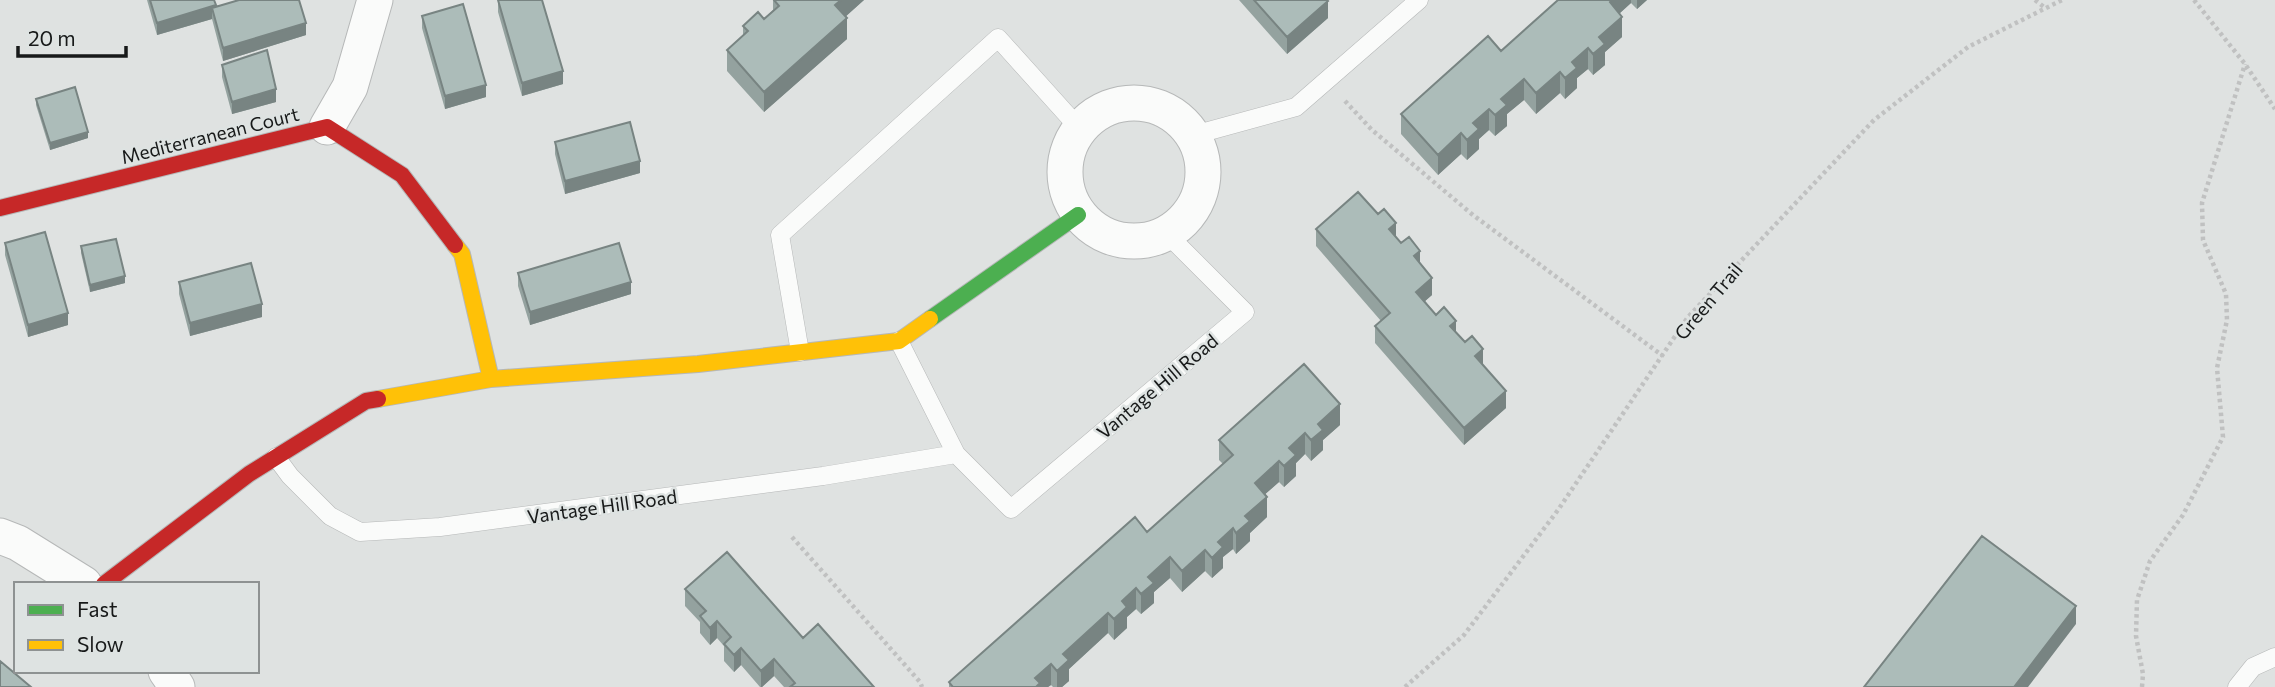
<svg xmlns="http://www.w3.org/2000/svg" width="2275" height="687" viewBox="0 0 2275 687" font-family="Commissioner,sans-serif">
<rect width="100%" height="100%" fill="#dfe2e1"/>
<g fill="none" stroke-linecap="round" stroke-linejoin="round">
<defs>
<path id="lane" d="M1194,135L1296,107L1419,0
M899,341L956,454L1011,509L1245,312L1167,234
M800,352L780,235L998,38L1079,128
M276,457L290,476L330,516L360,532L440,527L823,476L956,454
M2237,687L2253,667L2275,657"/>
<path id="street" d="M1065 172a69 69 0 1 1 138 0a69 69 0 1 1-138 0Z
M327,127L350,87L375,0
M0,536L18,543L84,584
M166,671L177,687"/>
<path id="fast" d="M930,319L1078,215"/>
<path id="slow" d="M455,245L462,254L491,379
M378,399L491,379L698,364L899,341L930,319"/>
<path id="jam" d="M0,208L327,127L402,175L455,245
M104,584L249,474L366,401L378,399"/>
</defs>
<use href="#lane" stroke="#b6b8b8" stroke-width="19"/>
<use href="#street" stroke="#b6b8b8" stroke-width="37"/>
<use href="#fast" stroke="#b6b8b8" stroke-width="18"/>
<use href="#slow" stroke="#b6b8b8" stroke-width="18"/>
<use href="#jam" stroke="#b6b8b8" stroke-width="18"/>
<path stroke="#c0c1c1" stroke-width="4.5" stroke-dasharray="3.5 3.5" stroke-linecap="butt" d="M2035,0L2044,7
M2194,0L2245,64L2275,109
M1345,101L1372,130L1473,215L1663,356
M792,537L920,682L922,687
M1405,687L1464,635L1558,510L1688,317L1874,120L1968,47L2062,0
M2142,687L2143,674L2136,636L2137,600L2150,561L2183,515L2223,437L2217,368L2227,320L2226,294L2203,240L2202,203L2245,64"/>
<use href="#lane" stroke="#fafbfa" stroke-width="18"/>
<use href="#street" stroke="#fafbfa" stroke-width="35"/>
<use href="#fast" stroke="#4caf50" stroke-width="16"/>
<use href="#slow" stroke="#ffc107" stroke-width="16"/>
<use href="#jam" stroke="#c62828" stroke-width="16"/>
</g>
<path fill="#94a29f" d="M147,0H214L216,7L306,35L223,61L212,19L157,35Z
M498,0L563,84L522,96L498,12Z
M773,0H864L845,17L847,39L764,112L727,71V50L743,36V26L764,19L773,10Z
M1239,0H1327L1328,18L1287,54Z
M1558,0H1647L1637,9L1631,3L1620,13L1622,37L1605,52V65L1593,75L1588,69L1577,78V88L1565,99L1560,93L1536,114L1524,100L1507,114V126L1495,136L1489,130L1479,139V149L1467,160L1461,154L1438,175L1401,134V114L1501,51Z
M422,16L486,97L445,109L422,28Z
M222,65L276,102L232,114L222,77Z
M36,99L88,138L50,150L36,105Z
M555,142L640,173L565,194L555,154Z
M1316,229L1396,238L1420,264L1432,295L1425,301L1436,315L1456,333L1483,365L1506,408L1464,445L1375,343V326L1381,321L1316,246Z
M5,243L68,325L28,337L5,255Z
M81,246L125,283L90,292L81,253Z
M518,273L631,294L530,325L518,286Z
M179,282L262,317L190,336L179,294Z
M1340,425L1323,440V450L1311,461L1305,454L1296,463V476L1284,487L1279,482L1265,494L1267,517L1250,533V541L1236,554L1233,549L1223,557V568L1212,578L1205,571L1182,592L1170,578L1154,592V603L1141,614L1136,609L1127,617V628L1114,640L1108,633L1069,669V681L1062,687H1053L1051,685L1048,687H949V682L1147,532L1223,464L1219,460V440Z
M685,589L803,638L874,687H784L774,676L762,687H760L741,665L734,672L724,661V646L717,638L710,645L700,633V622L685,606Z"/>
<path fill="#788482" d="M841,0H864L835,26V5Z
M1612,0H1631V3L1610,22V2Z
M1637,0H1647L1637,9Z
M1328,1V18L1287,54V37Z
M216,5V17L212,8V19L157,35V23Z
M1622,17V37L1605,52V65L1593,75V54L1599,37Z
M847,18V39L764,112V92Z
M306,23V35L223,61V48Z
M1588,48V69L1577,78V88L1565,99V78L1572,62Z
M563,71V84L522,96V83Z
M1560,72V93L1536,114V93Z
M1524,79V100L1507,114V126L1495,136V115L1501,99Z
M486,85V97L445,109V96Z
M276,89V102L232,114V102Z
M1489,109V130L1479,139V149L1467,160V140L1473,123Z
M88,132V138L50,150V143Z
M1461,133V154L1438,175V155Z
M640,161V173L565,194V181Z
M1396,223V240L1389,229Z
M1420,251V268L1414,256Z
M125,276V283L90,292V285Z
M1432,278V295L1416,309V292Z
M631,282V294L530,325V312Z
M262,304V317L190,336V323Z
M68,313V325L28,337V325Z
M1456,321V338L1450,326Z
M1483,349V366L1475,356Z
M1506,391V408L1464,445V428Z
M1340,404V425L1323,440V450L1311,461V440L1318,424Z
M1305,433V454L1296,463V476L1284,487V466L1289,448Z
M1279,461V482L1255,503V483Z
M1267,497V517L1250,533V541L1236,554V533L1245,516Z
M1233,528V549L1223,557V568L1212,578V558L1218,542Z
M1205,550V571L1182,592V571Z
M1170,557V578L1154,592V603L1141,614V594L1148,577Z
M1136,588V609L1127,617V628L1114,640V619L1122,601Z
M2076,606V624L2028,687H2014Z
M1108,613V633L1069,669V681L1062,687H1057V671L1063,654Z
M717,621V638L710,645V628Z
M741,648V665L734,672V655Z
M774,659V676L762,687H761V671Z
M1051,664V685L1048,687H1035V678Z"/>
<path fill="#acbcb9" stroke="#788482" stroke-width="2" d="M150,0H214L216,5L157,23Z
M239,0H299L306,23L223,48L212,8Z
M498,0H542L563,71L522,83Z
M774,0H841L835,5L847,18L764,92L727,50L748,31L743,26L758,12L764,19L779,6Z
M1254,0H1327L1328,1L1287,37Z
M1558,0H1612L1610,2L1622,17L1599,37L1605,44L1593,54L1588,48L1572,62L1577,68L1565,78L1560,72L1536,93L1524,79L1501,99L1507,105L1495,115L1489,109L1473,123L1479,129L1467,140L1461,133L1438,155L1401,114L1488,36L1501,51Z
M463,4L486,85L445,96L422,16Z
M267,50L276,89L232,102L222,65Z
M75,87L88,132L50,143L36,99Z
M630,122L640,161L565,181L555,142Z
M1358,192L1378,214L1384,209L1396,223L1389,229L1401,243L1409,237L1420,251L1414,256L1432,278L1416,292L1436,315L1444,307L1456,321L1450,326L1465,342L1472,336L1483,349L1475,356L1506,391L1464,428L1375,326L1390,313L1316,229Z
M45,232L68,313L28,325L5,243Z
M116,239L125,276L90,285L81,246Z
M619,243L631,282L530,312L518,273Z
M251,263L262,304L190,323L179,282Z
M1304,364L1340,404L1318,424L1323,430L1311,440L1305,433L1289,448L1296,455L1284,466L1279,461L1255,483L1267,497L1245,516L1250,521L1236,533L1233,528L1218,542L1223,547L1212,558L1205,550L1182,571L1170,557L1148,577L1154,583L1141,594L1136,588L1122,601L1127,607L1114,619L1108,613L1063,654L1069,660L1057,671L1051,664L1035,678L1040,683L1036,687H953L949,682L1135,517L1147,532L1233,455L1219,440Z
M1982,536L2076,606L2014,687H1864Z
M727,552L803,638L818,624L874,687H790L795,683L774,659L761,671L741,648L734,655L724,644L731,637L717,621L710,628L700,616L706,611L685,589Z
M0,661L31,687H0Z"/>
<g text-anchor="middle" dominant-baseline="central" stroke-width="5" stroke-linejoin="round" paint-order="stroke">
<g font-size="19" fill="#171919" stroke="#dee3e2">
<text transform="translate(210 135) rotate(-14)">Mediterranean Court</text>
<text transform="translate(1708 301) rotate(-50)">Green Trail</text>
<text transform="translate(1157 386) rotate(-40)">Vantage Hill Road</text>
<text transform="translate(602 506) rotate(-8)">Vantage Hill Road</text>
</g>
</g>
<rect x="14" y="582" width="245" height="91" fill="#dee3e2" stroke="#8e9292" stroke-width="2"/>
<rect x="28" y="605" width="35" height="10" fill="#4caf50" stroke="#8e9292" stroke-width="2"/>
<text x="77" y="617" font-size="21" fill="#171919">Fast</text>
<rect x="28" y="640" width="35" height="10" fill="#ffc107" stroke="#8e9292" stroke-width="2"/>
<text x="77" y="652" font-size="21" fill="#171919">Slow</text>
<path d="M18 46v10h108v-10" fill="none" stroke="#171919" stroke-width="3.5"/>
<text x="28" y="46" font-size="21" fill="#171919" stroke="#dee3e2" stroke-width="5" paint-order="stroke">20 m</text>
</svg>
